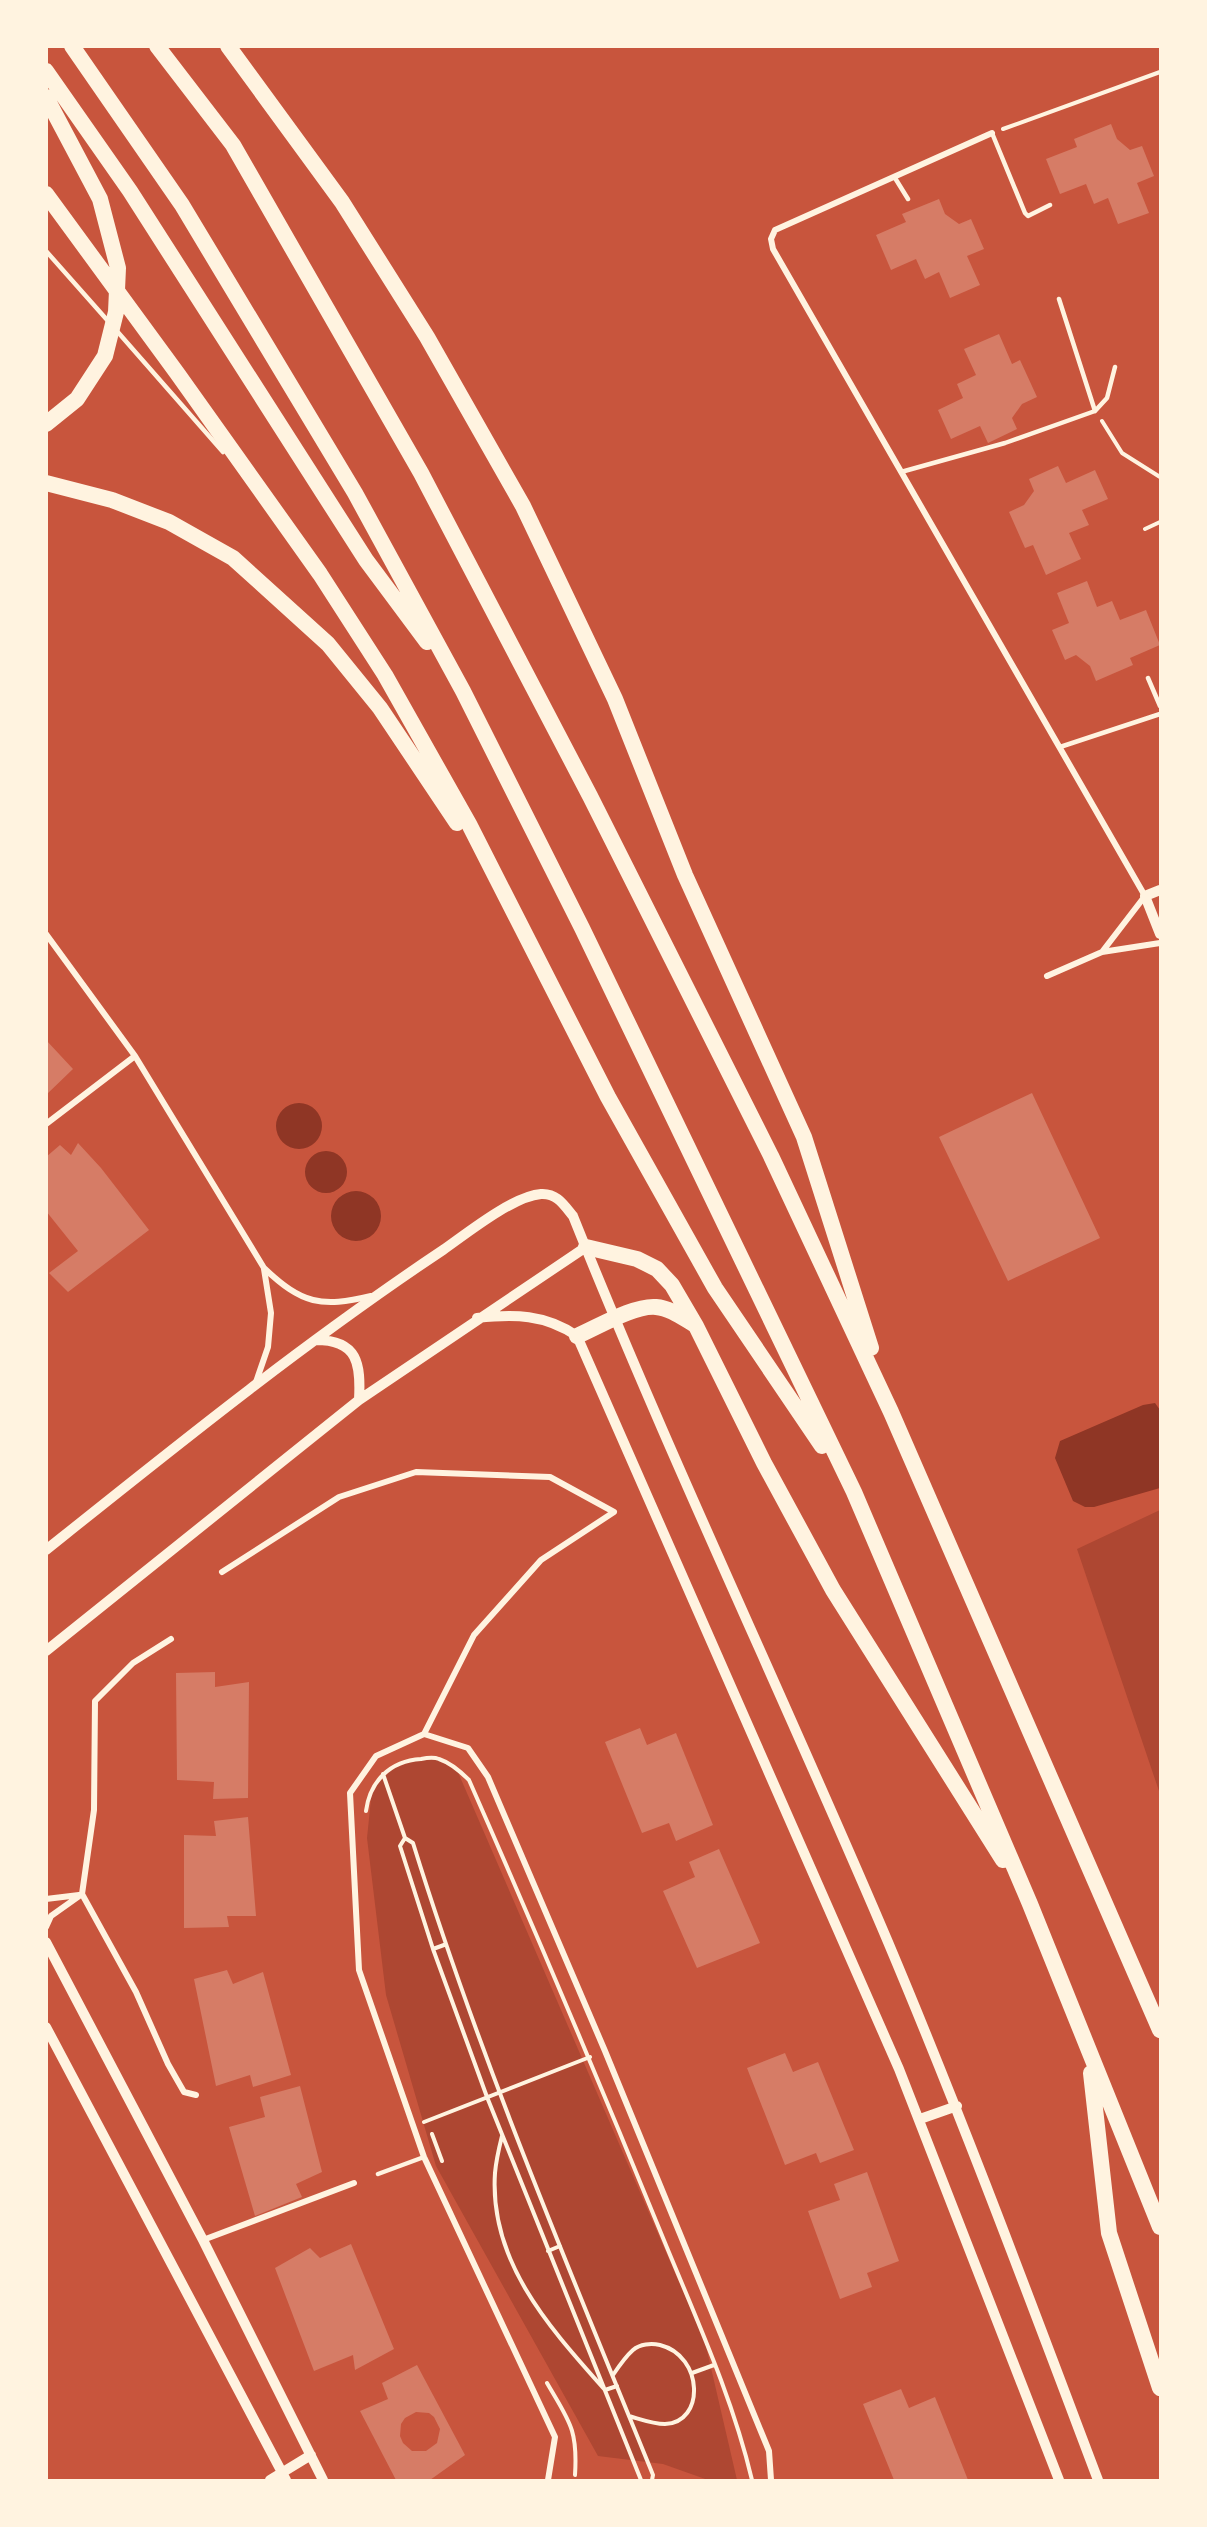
<svg xmlns="http://www.w3.org/2000/svg" width="1207" height="2527" viewBox="0 0 1207 2527" font-family="'Roboto Condensed',sans-serif">
<rect width="100%" height="100%" fill="#c8553d"/>
<path fill="#ae4732" d="M1160,1510V1794L1077,1549Z
M434,1757L457,1770L705,2342L737,2480H708L663,2464L598,2456L436,2166L386,1995L367,1838L372,1789L399,1763Z"/>
<path fill="#8f3625" d="M276 1126a23 23 0 1 1 46 0a23 23 0 1 1-46 0Z
M305 1172a21 21 0 1 1 42 0a21 21 0 1 1-42 0Z
M331 1216a25 25 0 1 1 50 0a25 25 0 1 1-50 0Z
M1155,1403L1160,1410V1488L1094,1507H1085L1073,1501L1055,1458L1060,1441L1143,1405Z"/>
<path fill="#d67c66" fill-rule="evenodd" d="M1111,124L1117,139L1130,150L1142,146L1154,176L1137,183L1149,213L1118,224L1108,198L1094,204L1086,184L1060,194L1046,159L1077,147L1074,139Z
M939,199L945,214L959,224L971,219L984,249L967,256L980,285L950,298L939,272L925,279L916,259L891,270L876,235L906,222L902,214Z
M999,334L1012,364L1020,360L1037,397L1022,404L1012,418L1017,429L988,443L980,426L951,439L938,410L963,398L957,384L976,375L964,349Z
M1058,466L1066,483L1095,470L1108,499L1082,510L1089,525L1069,533L1081,559L1046,575L1033,545L1025,548L1009,512L1024,505L1034,491L1029,479Z
M1087,581L1097,607L1112,601L1120,620L1146,610L1160,645L1130,658L1133,665L1096,681L1090,666L1076,655L1065,660L1052,630L1069,623L1057,593Z
M46,1040L73,1069L46,1095Z
M1032,1093L1100,1238L1008,1281L939,1137Z
M78,1143L101,1168L149,1230L68,1292L49,1273L78,1251L46,1211V1157L60,1145L71,1155Z
M215,1672V1687L249,1682L248,1798L213,1799L214,1782L177,1780L176,1673Z
M640,1728L647,1745L676,1733L713,1825L676,1841L669,1823L642,1833L605,1742Z
M248,1817L256,1916H227L229,1927L184,1928V1835L216,1836L214,1821Z
M719,1849L760,1943L697,1968L663,1891L695,1877L689,1862Z
M227,1970L233,1984L263,1972L291,2075L253,2087L250,2075L216,2086L194,1979Z
M785,2053L793,2072L818,2062L854,2150L820,2163L816,2153L785,2165L747,2068Z
M300,2086L322,2172L296,2184L302,2197L255,2216L229,2127L265,2117L260,2097Z
M867,2172L899,2261L867,2273L872,2287L840,2299L808,2211L840,2200L834,2184Z
M351,2244L394,2349L355,2370L353,2355L314,2371L275,2268L310,2248L320,2258Z
M417,2365L465,2455L430,2480H396L360,2411L388,2399L382,2383ZM416,2412L429,2413L434,2417L440,2429L437,2443L426,2451H412L403,2443L400,2436L401,2424L405,2418Z
M901,2389L909,2408L935,2397L968,2480H894L863,2404Z"/>
<g fill="none" stroke-linecap="round" stroke-linejoin="round">
<path stroke="#fff3e0" stroke-width="4" d="M1003,129L1160,72
M1102,421L1122,453L1160,477
M1145,529L1160,522
M383,1774L405,1838L413,1843C480,2059 568,2266 653,2475L652,2480
M366,1811C370,1781 390,1761 421,1759C426,1758 434,1757 439,1759C451,1763 460,1771 469,1780C535,1930 599,2081 661,2233C694,2314 732,2395 752,2480
M405,1838L400,1846L433,1949L487,2097L641,2480
M433,1949L444,1945
M424,2122L590,2057
M432,2134L442,2161
M502,2136C499,2148 496,2161 495,2173C489,2262 550,2328 605,2390L617,2386
M548,2251L560,2246
M692,2373L714,2365
M613,2375C619,2366 625,2357 633,2350C640,2344 651,2343 660,2345C704,2356 705,2423 665,2424C653,2424 640,2419 629,2416
M547,2383C569,2421 578,2429 575,2475"/>
<path stroke="#fff3e0" stroke-width="4.5" d="M992,133L1025,213L1028,216L1050,205
M895,178L908,199
M46,251L108,321
M116,330L223,452
M1095,411L1107,398L1115,367
M901,472L1005,443L1095,411L1059,299
M1148,678L1160,706
M1060,747L1160,714
M378,2174L424,2157"/>
<path stroke="#fff3e0" stroke-width="6" d="M992,133L775,230L771,239L773,249L1145,896L1102,952
M46,934L135,1056L264,1268C302,1304 321,1308 371,1296
M1047,976L1102,952L1160,943
M46,1124L135,1056
M256,1382L268,1347L271,1313L264,1269
M222,1572L339,1497L416,1472L550,1477L614,1512L541,1560L474,1635L424,1734
M171,1639L133,1663L95,1701L94,1810L82,1894L136,1992L168,2064L184,2092L196,2095
M46,1899L79,1895
M46,1927L51,1916L82,1894
M203,2240L354,2183
M548,2480L555,2437L424,2157L359,1970L350,1793L376,1756L424,1734L468,1748L488,1777L605,2051L769,2451L771,2480"/>
<path stroke="#fff3e0" stroke-width="10" d="M1160,890L1145,896L1160,934
M477,1318C514,1314 545,1314 577,1336L899,2069L1059,2480
M316,1340C358,1340 361,1364 359,1400
M46,1550C176,1446 305,1342 443,1250C466,1234 513,1196 541,1194C557,1193 564,1205 573,1216C671,1461 785,1699 888,1942C963,2120 1030,2300 1098,2480
M46,1651L359,1400L586,1247
M46,1942L203,2240L323,2480
M46,2027L286,2480
M920,2119L957,2106
M270,2480L311,2455"/>
<path stroke="#fff3e0" stroke-width="16" d="M72,46L182,205L355,493L463,691L582,928L854,1492L1030,1904L1160,2227
M157,46L233,145L421,473L590,796L771,1156L891,1412L1160,2030
M228,46L342,202L427,337L523,506L615,699L685,875L804,1137L871,1348
M46,71L130,191L366,560L427,642
M46,97L100,199L118,268L116,312L105,356L77,399L46,424
M46,194L177,373L320,574L385,675L469,824L608,1097L715,1288L822,1446
M46,483L112,500L169,522L233,558L328,644L380,708L457,823
M586,1247L637,1259L657,1269L672,1285L696,1326L764,1463L833,1590L1003,1860
M577,1336C598,1327 634,1305 656,1307C670,1308 683,1318 695,1325
M1091,2073L1109,2233L1160,2388"/>
</g>
<rect width="1207" height="2527" fill="none" stroke="#fff3e0" stroke-width="96"/>
</svg>
